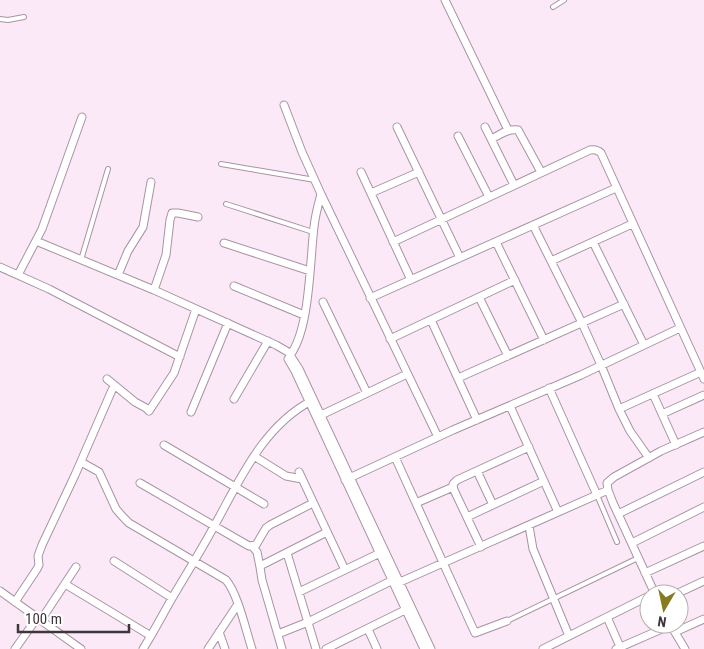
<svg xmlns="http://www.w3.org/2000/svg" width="704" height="649" viewBox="0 0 704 649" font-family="'Roboto Condensed',sans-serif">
<rect width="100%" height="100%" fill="#fce9f7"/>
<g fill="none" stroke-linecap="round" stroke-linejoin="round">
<defs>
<path id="service" d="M553,7L564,0
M0,19L8,20L24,17
M221,164L315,180
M226,204L313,232
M81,260L108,169
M597,495L617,542
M507,621L638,558"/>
<path id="minor" d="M445,0L508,130
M284,105L302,152L321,194L438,437
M397,127L460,258
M485,127L514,185
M458,136L489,197
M491,139C500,135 508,128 518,130L541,172
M361,172L411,280
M371,193L419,172
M533,225L582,323L601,365L619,409L630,431L649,458
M36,241L154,290L276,345L288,352L299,369L431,649
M393,242L590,150C595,149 598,150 601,153L704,379
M496,242L544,340
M593,242L644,345
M224,243L310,271
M551,261L632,224
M0,267L49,289L180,357
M18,275L42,229L82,117
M118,275L128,251L143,227L151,182
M234,286L304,315
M154,290L166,255L170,220L172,213H178L198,217
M479,297L508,356
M370,298L616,188
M323,302L367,393
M431,320L477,420
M390,339L515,280
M290,355C310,330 310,259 314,227C315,216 318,205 321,194
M288,359L295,371L424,649
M458,378L624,304
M107,379L135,402L146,408L149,411L174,373L196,309
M549,388L597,495
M653,394L676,445
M234,399L268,341
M510,406L558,512
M619,409L701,372
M191,412L228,323
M662,414L704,395
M317,417L407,374
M164,445L264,504
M254,456L286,476L302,479
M395,457L475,633L507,621
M81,462L99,472L116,509L123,517L129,523L226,580C238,594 246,631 252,649
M477,471L493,505
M299,472L345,570
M345,480L453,430L581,375L680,328
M140,483L249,546L256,545L266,528L270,525L313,503
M416,503L453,487
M618,514L704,472
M467,517L544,481
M529,526L533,549L569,636
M632,543L704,507
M252,546L257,552L260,567
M481,547L454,490L453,484L457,480L529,447
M287,553L316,649
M114,561L172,598
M645,573L704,546
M400,582L608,490
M65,584L151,636
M0,591L81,649
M299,592L380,553
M655,594L613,503L608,490L607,483L614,477L661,451L704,432
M676,594L704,581
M15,602L37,569L39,565L38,556L42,545L75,475L112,390
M607,617L621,649
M41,620L76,567
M368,629L377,649
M673,629L685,649
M219,632L225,649
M675,632L704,619
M278,634L308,622L395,579
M15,649L37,618
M143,649C153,633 162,616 171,600C185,576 199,554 212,530C239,482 262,426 313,400
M208,649L238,604
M282,649L262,580L260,567L262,565L327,532
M326,649L409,608
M543,649L649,596
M616,649L671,625"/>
</defs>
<use href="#service" stroke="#a993a3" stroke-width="6"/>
<use href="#minor" stroke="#a993a3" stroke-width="9"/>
<use href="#service" stroke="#fff" stroke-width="4"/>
<use href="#minor" stroke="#fff" stroke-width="7"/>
</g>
<g transform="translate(664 609) rotate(189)"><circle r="24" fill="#ffffff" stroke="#b2afb1"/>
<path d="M0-4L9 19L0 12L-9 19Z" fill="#877a1f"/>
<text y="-8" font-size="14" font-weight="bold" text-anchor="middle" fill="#3f363c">N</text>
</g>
<path d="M18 624v8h111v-8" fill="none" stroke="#3f363c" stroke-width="2.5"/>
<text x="25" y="624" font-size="15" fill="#3f363c" stroke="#ffffff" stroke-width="4" paint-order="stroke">100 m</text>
</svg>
